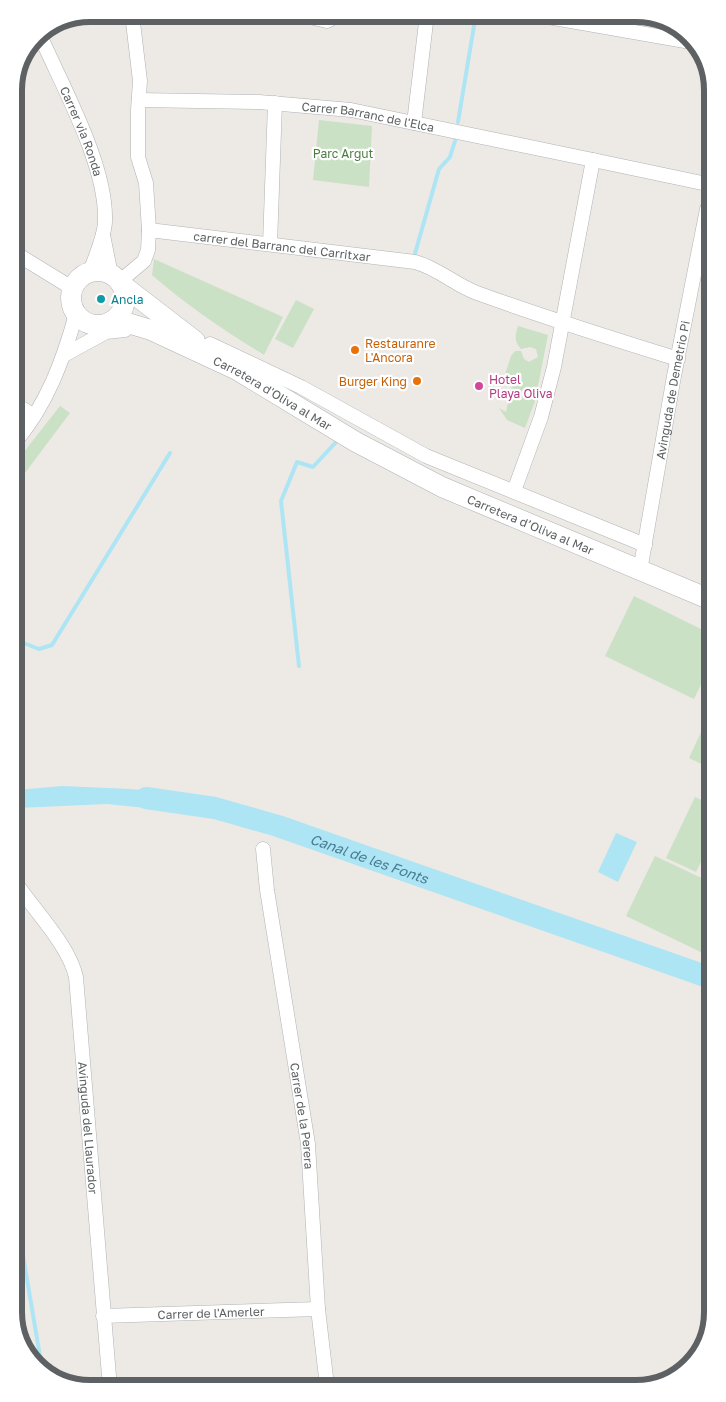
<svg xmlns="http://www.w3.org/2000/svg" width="726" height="1402" viewBox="0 0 726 1402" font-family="'Golos Text',sans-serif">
<rect width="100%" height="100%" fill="#ede9e5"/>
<path fill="#cbe1c5" d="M319,120L372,126L369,187L313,180Z
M154,259L283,317L264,355C225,331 186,305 152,275Z
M296,300L314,309L293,348L275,339Z
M518,326L548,335L535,401L525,428L507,420L499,408L506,412L511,389L514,383L503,381L511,356L515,351H521L524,359L529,362L538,357L536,349L530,347L521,349C514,341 515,336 518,326Z
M60,406L70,413L16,485V462Z
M634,596L709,633V668L694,699L605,656Z
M709,715L710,768L689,758Z
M695,797L710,804V843L696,872L666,858Z
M655,856L710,882L711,957L626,916Z"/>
<path fill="#aee5f4" d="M62,786L131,789L178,794L175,811L107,804L17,808V790Z
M616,833L637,842L618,882L598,872Z"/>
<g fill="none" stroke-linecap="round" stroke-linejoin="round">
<path stroke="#aee5f4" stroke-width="4" d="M458,122L476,14
M414,257L439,169L450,157L455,141
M16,640L39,649L52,645L170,453
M299,666L281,501L297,462L313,467L337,441H340
M19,1232L42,1368"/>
<path stroke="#aee5f4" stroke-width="22" id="s1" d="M146,798L215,808L278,826L711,978"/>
<defs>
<g id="street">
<path d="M297,14L327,21L331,19L333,14"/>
<path d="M531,14L691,42"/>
<path id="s2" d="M40,35C62,86 107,165 105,221C105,235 95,258 90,272"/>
<path id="s3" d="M139,100L259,102L351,110L593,160"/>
<path d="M414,123L427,14"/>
<path id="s4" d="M149,230L415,262C438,268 455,285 477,293C543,317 610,338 678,359"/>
<path d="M103,235L111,275"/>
<path d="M270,244L275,103"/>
<path d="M15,253L72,288"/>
<path d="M119,282L144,261L148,250L149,230L146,183L138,157V110L140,81L132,14"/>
<path d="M210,344L301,387L426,456L645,545"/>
<path d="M64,355L106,332L125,330"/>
<path d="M15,404L34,416"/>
<path d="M16,441C47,404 63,361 76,314"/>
<path d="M514,491L541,417L554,367L593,160L707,184"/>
<path id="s5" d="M640,571L674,376L707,209"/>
<path id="s6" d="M263,849L267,890L308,1144L318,1309L327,1386"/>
<path id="s7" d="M18,886C36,912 69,946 76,977L110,1388"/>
<path id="s8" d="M103,1316L318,1309"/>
</g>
<g id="secondary">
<circle cx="98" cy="298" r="27"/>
<path d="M121,284L195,341"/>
<path id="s9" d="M110,322L131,324L151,330L237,370L356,442L442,487L709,599"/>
</g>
</defs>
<use href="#street" stroke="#b0b3b5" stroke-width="15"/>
<use href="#secondary" stroke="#afb3b6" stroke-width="21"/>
<use href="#street" stroke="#fff" stroke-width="14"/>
<use href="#secondary" stroke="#fff" stroke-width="20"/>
</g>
<circle fill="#0f9aa8" stroke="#fff" stroke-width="2" cx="101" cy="299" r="5"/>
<g fill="#e8710a" stroke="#fff" stroke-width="2">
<circle cx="355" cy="350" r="5"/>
<circle cx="417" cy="381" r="5"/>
</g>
<circle fill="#d1479c" stroke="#fff" stroke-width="2" cx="479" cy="386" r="5"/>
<g text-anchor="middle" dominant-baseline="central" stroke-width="4.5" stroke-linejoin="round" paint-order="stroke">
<g font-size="12" fill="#5d6163" stroke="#fff">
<text stroke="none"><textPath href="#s3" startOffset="230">Carrer Barranc de l'Elca</textPath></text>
<text stroke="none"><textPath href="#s2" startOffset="105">Carrer via Ronda</textPath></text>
<text stroke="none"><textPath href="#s4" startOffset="134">carrer del Barranc del Carritxar</textPath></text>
<text stroke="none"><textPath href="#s5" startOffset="184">Avinguda de Demetrio Pi</textPath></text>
<text stroke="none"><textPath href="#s9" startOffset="179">Carretera d'Oliva al Mar</textPath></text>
<text stroke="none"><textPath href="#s9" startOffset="469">Carretera d’Oliva al Mar</textPath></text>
<text stroke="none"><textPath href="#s6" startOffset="270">Carrer de la Perera</textPath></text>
<text stroke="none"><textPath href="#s7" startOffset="260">Avinguda del Llaurador</textPath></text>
<text stroke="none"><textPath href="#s8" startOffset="108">Carrer de l'Amerler</textPath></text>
</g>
<g font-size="12" fill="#4b7f40" stroke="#fff">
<text x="343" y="153">Parc Argut</text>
</g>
<g font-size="12" fill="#0d838f" stroke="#fff" text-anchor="start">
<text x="111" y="299">Ancla</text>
</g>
<g font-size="12" fill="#c56008" stroke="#fff" text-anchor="start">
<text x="365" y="343">Restauranre<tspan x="365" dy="14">L'Ancora</tspan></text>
<text x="407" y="381" text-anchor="end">Burger King</text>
</g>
<g font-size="12" fill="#b23c85" stroke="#fff" text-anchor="start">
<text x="489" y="379">Hotel<tspan x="489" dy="14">Playa Oliva</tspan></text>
</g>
<g font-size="14" font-style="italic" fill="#477d93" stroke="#fff">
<text stroke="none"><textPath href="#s1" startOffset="232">Canal de les Fonts</textPath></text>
</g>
</g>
<path d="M0 0H726V1402H0ZM90 22H636A68 68 0 0 1 704 90V1312A68 68 0 0 1 636 1380H90A68 68 0 0 1 22 1312V90A68 68 0 0 1 90 22Z" fill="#fff" fill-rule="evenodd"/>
<path fill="none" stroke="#5d6163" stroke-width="6" d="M90 22H636A68 68 0 0 1 704 90V1312A68 68 0 0 1 636 1380H90A68 68 0 0 1 22 1312V90A68 68 0 0 1 90 22Z"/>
</svg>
